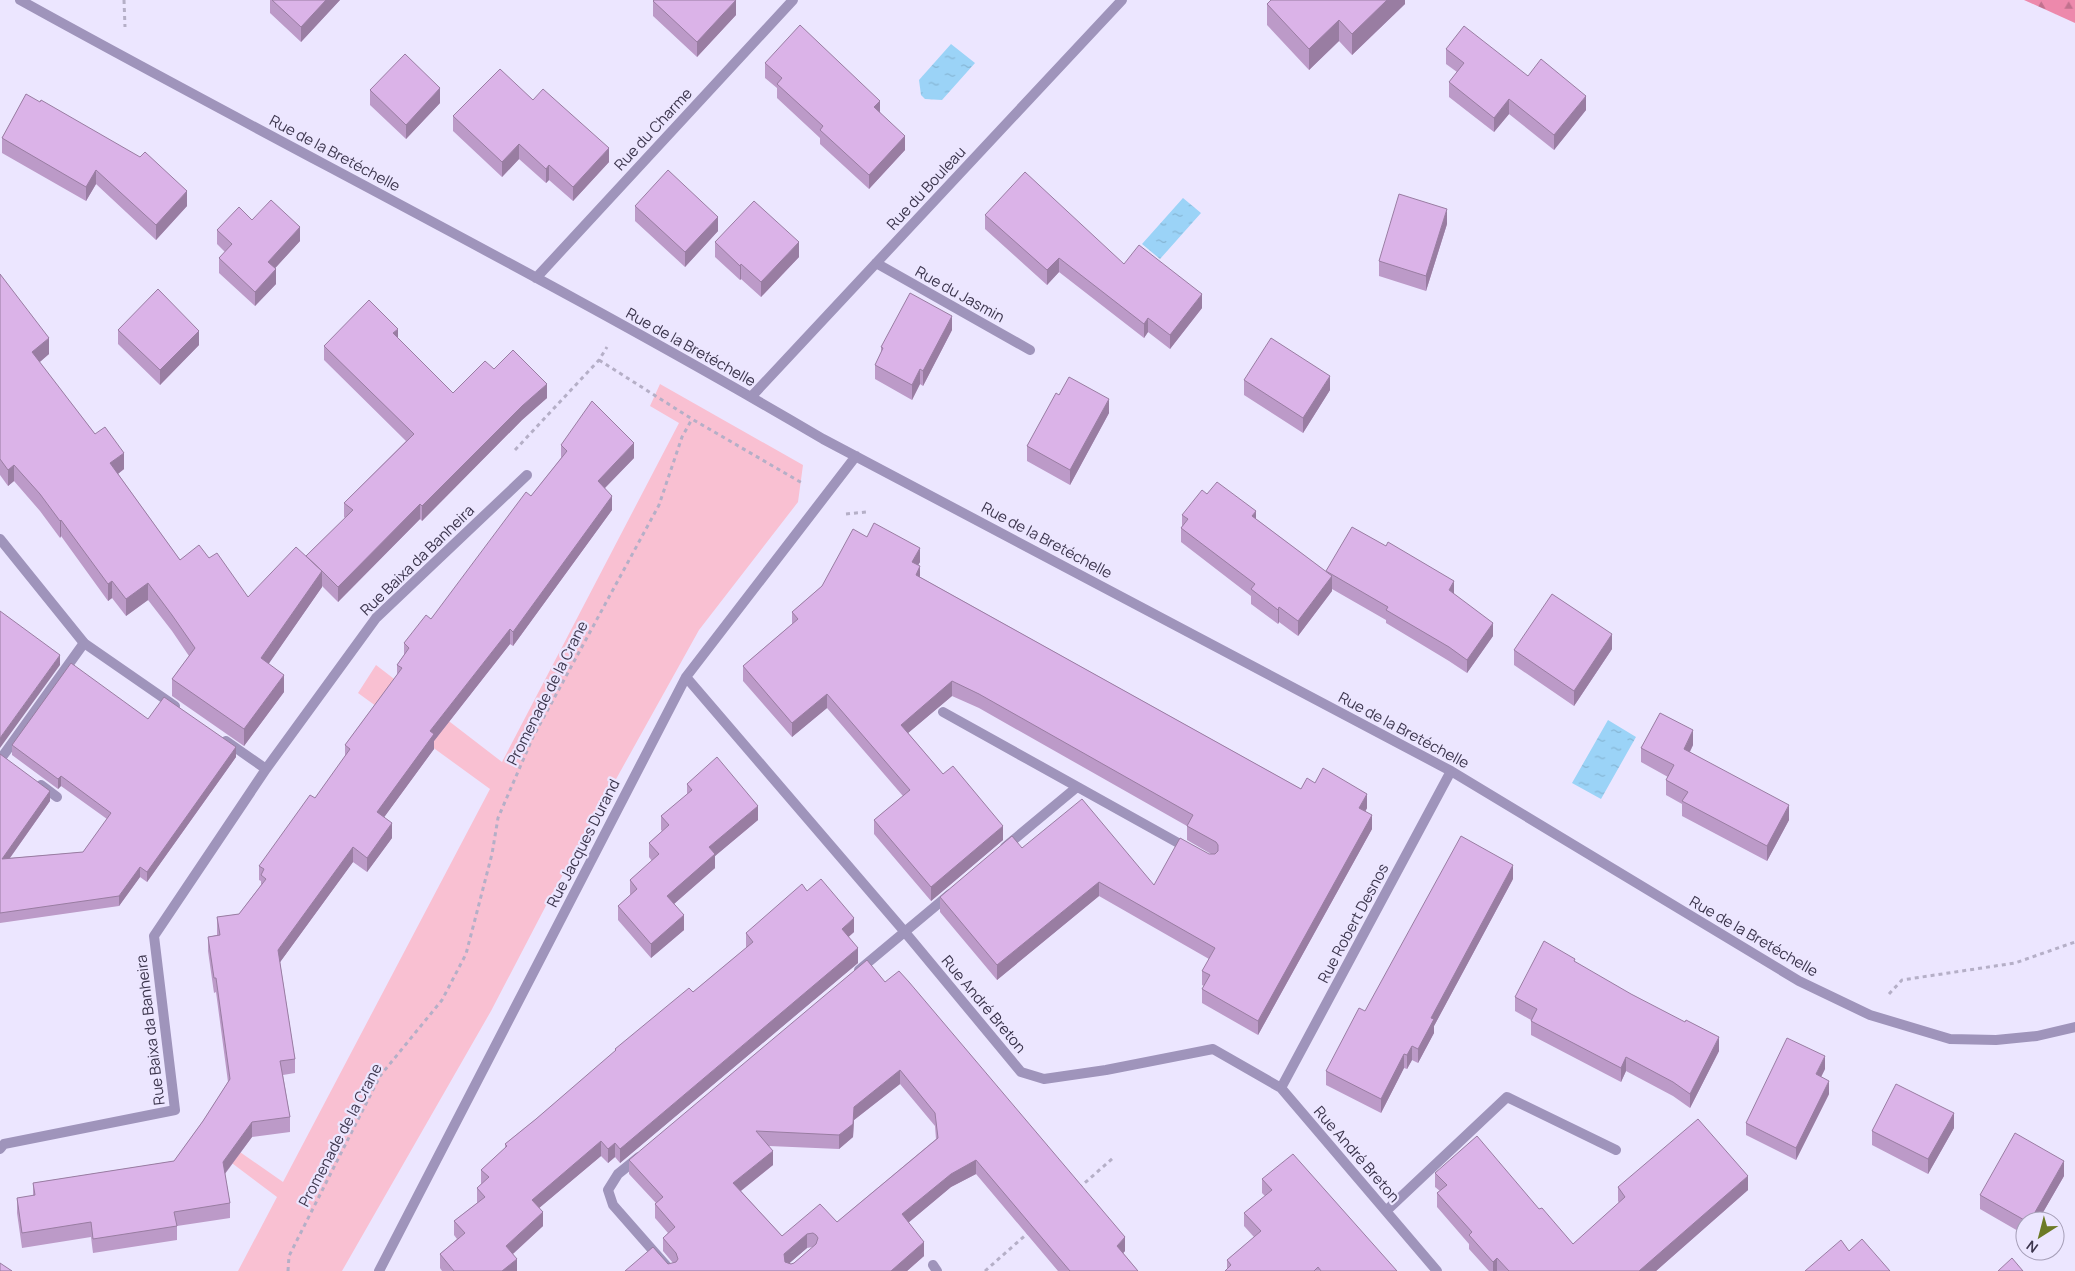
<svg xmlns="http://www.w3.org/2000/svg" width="2075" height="1271" viewBox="0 0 2075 1271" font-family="Manrope,sans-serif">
<defs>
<pattern id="forest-firs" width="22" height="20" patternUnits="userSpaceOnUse" patternTransform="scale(1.25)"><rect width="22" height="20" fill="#ed89ac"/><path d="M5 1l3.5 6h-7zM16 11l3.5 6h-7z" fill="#c1718e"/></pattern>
<pattern id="water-ripples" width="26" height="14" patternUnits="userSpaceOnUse" patternTransform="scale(1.25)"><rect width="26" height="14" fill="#9bd3f7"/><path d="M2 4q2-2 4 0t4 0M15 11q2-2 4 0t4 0" fill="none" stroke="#86b6d5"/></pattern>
</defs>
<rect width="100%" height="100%" fill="#ece6ff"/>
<path fill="#f9c0d2" d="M660,384L803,465L798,502L699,630L551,896L491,1011L342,1271H238L277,1197L200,1139L207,1129L283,1182L490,789L358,693L376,665L502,762L679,423L650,406Z"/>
<path fill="url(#forest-firs)" d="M2024,0H2075V23Z"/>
<path fill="url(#water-ripples)" d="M951,44L975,63L942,100L925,99L921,95L919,80Z
M1183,198L1201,213L1160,259L1142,244Z
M1608,720L1636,737L1601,799L1572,783Z"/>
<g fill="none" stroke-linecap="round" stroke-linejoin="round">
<path stroke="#b5afc7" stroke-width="3" stroke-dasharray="4 4" stroke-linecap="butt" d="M124,0L125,27
M599,360L692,419L802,483
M515,450L599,360L607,347
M846,514L866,512
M1889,994L1902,980L2015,963L2075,942
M1079,1188L1113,1158
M288,1271L289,1256L380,1076L442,1000L466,954L492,854L498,818L533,737L659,505L682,437L692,419
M985,1271L1029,1232"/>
<path stroke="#9f94bb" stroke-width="10" d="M2,757L84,643
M41,785L57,797"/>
<path stroke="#9f94bb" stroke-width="10" d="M20,0C287,148 560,284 823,439L1451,771L1799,981L1870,1015L1950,1039L1996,1040L2037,1036L2075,1027
M876,263L1030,350
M536,278L793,0
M751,397L1122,0
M0,539L84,643L175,706
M686,677L904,931L1021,1072L1044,1079L1106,1070L1213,1049L1281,1088L1437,1271
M943,712L1189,849
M226,741L266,769
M1005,847L1077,787
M859,970L950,894
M1281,1088L1451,771
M0,1149L4,1144L175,1110L154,936L266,769L376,618L527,475
M639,1157L618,1174L608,1190L613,1205L671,1271
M1386,1211L1507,1097L1616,1150
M933,1265L937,1271
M379,1271L686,677L856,456"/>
</g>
<path fill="#bc9ac8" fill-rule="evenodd" d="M270,0H340L301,42L270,13Z
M1405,0V4L1352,55L1339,41L1309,70L1267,25V4Z
M653,1L736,15L697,57L653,16Z
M1446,49L1528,76L1586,110L1554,150L1509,114L1494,132L1449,97V82L1457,72L1446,64Z
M765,63L880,112L905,150L869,189L820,144V138L777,98V88L765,78Z
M370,90L440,103L406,139L370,105Z
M26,94L187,206L156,240L96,184L86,201L2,153V138Z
M533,100L609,162L573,201L549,180L546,183L519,159L502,177L453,131V116Z
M635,206L718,231L685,267L635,221Z
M985,215L1124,264L1202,308L1170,349L1148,332L1144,338L1059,272L1047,285L985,229Z
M252,220L300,241L275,268L276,284L255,306L219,273V258L225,252L217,244V230Z
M1447,224L1426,291L1379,276V261Z
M715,242L799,257L761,297L741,279L740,280L715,257Z
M0,274L49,354L39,362L95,434L124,469L118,474L180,560L209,558L248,597L306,556L345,518L344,517V503L406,441L324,360V346L398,338L453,393L494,369L547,398L522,420L422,521L420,519L338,602L322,586V587L268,664L284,692L244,746L172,696V679L189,656L172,631L148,600L126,616L112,598L108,601L61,536L60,538L40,511L14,481L8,486L0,475Z
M118,330L199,345L160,385L118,344Z
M952,330L923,386L920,384L912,400L875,379V365L881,353V347Z
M1244,380L1330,390L1303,433L1244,395Z
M1059,395L1109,413L1070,485L1027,461V446Z
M561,445L634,458L605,488L612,510L513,646L510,644L434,741V749L384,817L392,838L367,872L353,862L280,962L295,1059V1073L283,1075L290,1117V1132L252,1137L225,1174L230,1203V1218L177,1226V1240L93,1253L91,1237L22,1248L17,1213V1198L33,1196V1183L174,1161L203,1121L228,1082L216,992L214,993L208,951V937L217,935V917L239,914L261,885V881L259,880V866L315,798L345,757V745L397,675V665L404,655V643L431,619L531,496L561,458Z
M1207,494L1256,519L1326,572L1454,594L1493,636L1467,673L1449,661L1386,623V620L1332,589V591L1298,636L1279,622L1278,624L1251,604V596L1181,542V528L1182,526V515Z
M867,537L920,562L918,565L920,577L1301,789L1315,783L1367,808L1365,812L1372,829L1258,1035L1202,1003V989L1204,986L1202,985V971L1209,959L1099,896L997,980L940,912V897L1022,848L1154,885L1209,854H1211L1187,840V826L979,708L952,696L908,733L943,774L1003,840L931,901L874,834V820L903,796L827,708L792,737L743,681V666L792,624V612L822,586Z
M1612,649L1574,706L1514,665V650Z
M148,719L236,757L147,882L140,877L119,906L0,923V754L50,801L10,858L83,852L107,819L61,786L58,789L12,755V745Z
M1693,745L1690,752L1789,820L1767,861L1682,816V804L1666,795V780L1668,777L1641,762V748Z
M687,784L758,820L715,856V868L674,904L684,930L651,958L618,920V906L630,895V880L652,861L649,857V843L662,831L661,830V816L687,795Z
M1513,879L1434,1026V1033L1418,1063L1412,1060L1407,1069L1404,1068L1381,1113L1326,1085V1071L1365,1011Z
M807,891L854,932L848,937L858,963L620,1163L615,1157L608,1163L601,1156L539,1208L543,1226L513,1254L517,1271H442L440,1268V1254L457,1239L454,1235V1221L477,1203V1188L481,1184V1170L505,1148V1144L536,1119L615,1052V1049L693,992L746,948V933Z
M1575,962L1719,1051L1690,1108L1673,1096L1626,1071L1621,1082L1531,1035V1020L1515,1011V997Z
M885,982L1125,1251L1123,1253L1138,1271H1058L976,1174L951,1187L908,1223L924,1256L907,1271L668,1264L673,1263L663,1251V1238L668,1233L655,1218V1204L656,1203L629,1174V1160ZM900,1084L935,1126L936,1139L837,1222L782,1236L741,1191L773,1165L769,1146L839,1149L853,1137L854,1120ZM813,1247L794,1263L791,1264L789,1263L807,1248Z
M1825,1069L1821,1077L1829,1094L1796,1160L1746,1135V1123Z
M1954,1128L1928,1174L1872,1145V1131Z
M1435,1173L1539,1209L1573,1244L1619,1203L1618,1201V1187L1748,1190L1656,1271H1489L1469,1249V1244L1437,1207V1193L1440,1191L1435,1187Z
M2064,1176L2038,1221H2025V1235L1980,1209V1195Z
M1262,1179L1397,1271H1225L1227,1270V1260L1254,1237L1244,1226V1213L1265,1196L1262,1193Z"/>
<path fill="#997da2" d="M326,0H340L301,42V27Z
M736,0V15L697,57V42Z
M1387,0H1405V4L1352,55V34Z
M1339,20V41L1309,70V49Z
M440,88V103L406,139V125Z
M1586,96V110L1554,150V135Z
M1509,99V114L1494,132V118Z
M880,101V115L874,107Z
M905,136V150L869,189V175Z
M519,144V159L502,177V162Z
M609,148V162L573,201V187Z
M549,165V180L546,183V169Z
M96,170V184L86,201V187Z
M187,191V206L156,240V225Z
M1447,209V224L1426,291V276Z
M718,217V231L685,267V252Z
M300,227V241L268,276V262Z
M799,242V257L761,297V282Z
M1059,258V272L1047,285V270Z
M741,264V279L740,280V266Z
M276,269V284L255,306V292Z
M1202,294V308L1170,349V335Z
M952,316V330L923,386V371Z
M1148,318V332L1144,338V324Z
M398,329V343L393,333Z
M199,331V345L160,385V370Z
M49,338V354L32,369V352Z
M920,369V384L912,400V385Z
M1330,376V390L1303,433V418Z
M547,384V398L522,420L422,521V506L522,406Z
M1109,399V413L1070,485V470Z
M634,443V458L598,495V481Z
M124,453V469L110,480V463Z
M14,465V481L8,486V470Z
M612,496V510L513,646V632Z
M420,504V519L338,602V587Z
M1256,511V526L1252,516Z
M61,520V536L60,538V521Z
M920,548V562L912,576V562Z
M920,566V580L916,575Z
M322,571V587L261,675V658Z
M1332,576V591L1298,636V621Z
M112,581V598L108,601V584Z
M1454,581V594L1449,590Z
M148,583V600L126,616V599Z
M1279,607V622L1278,624V610Z
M1493,623V636L1467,673V660Z
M510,629V644L434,741V749L377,827V812L430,731Z
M1612,634V649L1574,706V691Z
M60,655V665L0,748V738Z
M284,675V692L244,746V729Z
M952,681V696L901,739V725Z
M827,694V708L792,737V723Z
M1693,730V745L1684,763V749Z
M236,747V757L147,882V872Z
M61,776V786L58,789V779Z
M50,791V801L2,869V859Z
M1367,794V808L1359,823V808Z
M1789,805V820L1767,861V846Z
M758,806V820L715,856V868L667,910V896L709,847Z
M1372,815V829L1258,1035V1021Z
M392,823V838L367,872V858Z
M1003,826V840L931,901V887Z
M353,847V862L278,965V950Z
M1513,865V879L1434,1026V1033L1418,1063V1049L1431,1018Z
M140,867V877L119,906V896Z
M1099,882V896L997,980V965Z
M684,915V930L651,958V944Z
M854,918V932L842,943V929Z
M858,948V963L620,1163V1149Z
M1719,1037V1051L1690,1108V1094Z
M1412,1046V1060L1407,1069V1055Z
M1404,1054V1068L1381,1113V1099Z
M1825,1056V1069L1816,1087V1074Z
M1626,1057V1071L1621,1082V1068Z
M900,1070V1084L854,1120L853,1137L839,1149V1135L854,1107Z
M1829,1081V1094L1796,1160V1148Z
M1954,1113V1128L1928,1174V1159Z
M252,1122V1137L223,1176V1162Z
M601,1141V1156L532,1214V1200Z
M615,1143V1157L608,1163V1149Z
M773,1151V1165L733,1197V1183Z
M976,1160V1174L951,1187L902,1228V1214L951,1174Z
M2064,1161V1176L2038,1221H2030Z
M1748,1176V1190L1656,1271H1639Z
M543,1212V1226L506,1260V1246Z
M807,1234V1248L784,1268V1254Z
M1125,1237V1251L1117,1260V1246Z
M924,1242V1256L907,1271H891Z
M1497,1258V1271H1493V1262Z
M517,1259V1271H502Z"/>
<path fill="#dbb3e8" stroke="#997da2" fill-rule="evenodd" d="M272,0H326L301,27Z
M654,0H736L697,42L653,1Z
M1271,0H1387L1352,34L1339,20L1309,49L1267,4Z
M800,25L880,101L874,107L905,136L869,175L820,130L823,126L777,84L782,78L765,63Z
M1464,26L1528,76L1541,59L1586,96L1554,135L1509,99L1494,118L1449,82L1464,63L1446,49Z
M405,54L440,88L406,125L370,90Z
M500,69L533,100L543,89L609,148L573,187L549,165L546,169L519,144L502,162L453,116Z
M26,94L40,102L41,100L140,157L145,152L187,191L156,225L96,170L86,187L2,138Z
M668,170L718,217L685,252L635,206Z
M1025,172L1124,264L1139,245L1202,294L1170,335L1148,318L1144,324L1059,258L1047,270L985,215Z
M1399,194L1447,209L1426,276L1379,261Z
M271,200L300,227L268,262L276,269L255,292L219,258L232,244L217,230L239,207L252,220Z
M754,201L799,242L761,282L741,264L740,266L715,242Z
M0,274L49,338L32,352L95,434L105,427L124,453L110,463L180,560L199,545L209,558L217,553L248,597L296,547L322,571L261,658L284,675L244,729L172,679L195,648L172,615L148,583L126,599L112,581L108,584L61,520L60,521L40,494L14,465L8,470L0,459Z
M158,289L199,331L160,370L118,330Z
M910,293L952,316L923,371L920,369L912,385L875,365L883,348L881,347Z
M369,300L398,329L393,333L453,393L485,361L494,369L513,350L547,384L522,406L422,506L420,504L338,587L322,571L306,556L353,510L344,503L414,434L324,346Z
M1271,338L1330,376L1303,418L1244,380Z
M1069,377L1109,399L1070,470L1027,446L1056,393L1059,395Z
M592,401L634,443L598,481L612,496L513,632L510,629L430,731L434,734L377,812L392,823L367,858L353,847L278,950L295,1059L280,1061L290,1117L252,1122L223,1162L230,1203L174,1212L177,1226L93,1239L91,1222L22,1233L17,1198L35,1195L33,1183L174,1161L203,1121L230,1079L216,978H214L208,937L220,935L217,917L239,914L266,879L261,875L264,869L259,866L310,795L315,798L350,749L345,745L402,668L397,665L409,648L404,643L426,615L431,619L526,492L531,496L567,451L561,445Z
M1217,482L1256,511L1252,516L1332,576L1298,621L1279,607L1278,610L1251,589L1255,584L1181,528L1188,519L1182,515L1202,490L1207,494Z
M874,523L920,548L912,562L920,566L916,575L1301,789L1307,778L1315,783L1323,768L1367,794L1359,808L1372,815L1258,1021L1202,989L1210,975L1202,971L1215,948L1099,882L997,965L940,897L1012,836L1022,848L1082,799L1154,885L1180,838L1209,854H1215L1218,851V845L1216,842L1187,826L1193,815L979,694L952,681L901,725L943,774L953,766L1003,826L931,887L874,820L910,790L827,694L792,723L743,666L798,619L792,612L822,586L853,529L867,537Z
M1352,527L1386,546L1388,542L1454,581L1449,590L1493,623L1467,660L1449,647L1386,610L1388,607L1326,571Z
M1552,594L1612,634L1574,691L1514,650Z
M0,611L60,655L0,738Z
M71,663L148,719L164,697L236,747L147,872L140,867L119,896L0,913V754L50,791L2,859L83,852L111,813L61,776L58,779L12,745Z
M1660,713L1693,730L1684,749L1789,805L1767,846L1682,801L1688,792L1666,780L1674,765L1641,748Z
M717,757L758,806L709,847L715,854L667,896L684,915L651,944L618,906L637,889L630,880L659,854L649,843L669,825L661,816L692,790L687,784Z
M1461,836L1513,865L1431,1018L1434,1019L1418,1049L1412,1046L1407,1055L1404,1054L1381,1099L1326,1071L1359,1008L1365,1011Z
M821,879L854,918L842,929L858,948L620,1149L615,1143L608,1149L601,1141L532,1200L543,1212L506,1246L517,1259L502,1271H454L440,1254L465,1233L454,1221L485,1197L477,1188L489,1177L481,1170L507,1146L505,1144L536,1119L616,1050L615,1049L689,988L693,992L753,942L746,933L802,884L807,891Z
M1544,941L1575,959L1574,961L1631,994L1685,1022L1686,1020L1719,1037L1690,1094L1673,1082L1626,1057L1621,1068L1531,1021L1537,1009L1515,997Z
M867,960L885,982L899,971L909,982L1125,1237L1117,1246L1138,1271H1070L976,1160L951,1174L902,1214L924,1242L891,1271H625L653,1247L668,1264L676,1262L678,1259L676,1253L663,1238L675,1227L655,1204L663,1197L629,1160ZM900,1070L935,1113L938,1138L837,1222L820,1204L782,1236L733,1183L773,1151L756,1131L839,1135L853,1124L854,1107ZM813,1233L816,1235L818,1238L816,1244L794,1263L791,1264L785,1262L784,1254L807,1234Z
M1787,1038L1825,1056L1816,1074L1829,1081L1796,1148L1746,1123Z
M1896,1084L1954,1113L1928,1159L1872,1131Z
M1698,1119L1748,1176L1639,1271H1509L1497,1258L1493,1262L1469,1235L1472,1232L1437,1193L1447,1185L1435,1173L1477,1136L1539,1209L1542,1208L1573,1244L1625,1197L1618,1187Z
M2015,1133L2064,1161L2030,1221H2026L1980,1195Z
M1293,1154L1397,1271H1321L1318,1267L1314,1271H1225L1231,1265L1227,1260L1261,1231L1244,1213L1272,1190L1262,1179Z
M1862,1239L1890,1271H1805L1841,1240L1849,1251Z
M2012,1258L2023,1271H1998Z
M0,1263L12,1271H0Z"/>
<g text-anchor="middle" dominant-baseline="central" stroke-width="4.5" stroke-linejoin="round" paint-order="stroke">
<g font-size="15" fill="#3c354d" stroke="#ece6ff">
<text transform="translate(653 129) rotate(-47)">Rue du Charme</text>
<text transform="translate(335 153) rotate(28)">Rue de la Bretéchelle</text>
<text transform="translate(926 188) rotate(-47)">Rue du Bouleau</text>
<text transform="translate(960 294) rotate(29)">Rue du Jasmin</text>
<text transform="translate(691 347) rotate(29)">Rue de la Bretéchelle</text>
<text transform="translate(1047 540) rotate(28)">Rue de la Bretéchelle</text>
<text transform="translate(417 560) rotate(-44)">Rue Baixa da Banheira</text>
<text transform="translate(547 693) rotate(-63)">Promenade de la Crane</text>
<text transform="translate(1404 730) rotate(28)">Rue de la Bretéchelle</text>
<text transform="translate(583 843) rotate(-63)">Rue Jacques Durand</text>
<text transform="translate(1353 923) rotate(-62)">Rue Robert Desnos</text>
<text transform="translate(1754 936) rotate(30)">Rue de la Bretéchelle</text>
<text transform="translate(984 1004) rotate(50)">Rue André Breton</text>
<text transform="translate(150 1030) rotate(-97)">Rue Baixa da Banheira</text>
<text transform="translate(340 1135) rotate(-62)">Promenade de la Crane</text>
<text transform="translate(1357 1154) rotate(49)">Rue André Breton</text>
</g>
</g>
<g transform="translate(2040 1236) rotate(216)"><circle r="24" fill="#ece6ff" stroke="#a69fb8"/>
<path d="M0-4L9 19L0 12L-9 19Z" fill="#6c7a26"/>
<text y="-8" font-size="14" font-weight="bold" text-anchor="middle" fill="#3c354d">N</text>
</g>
</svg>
